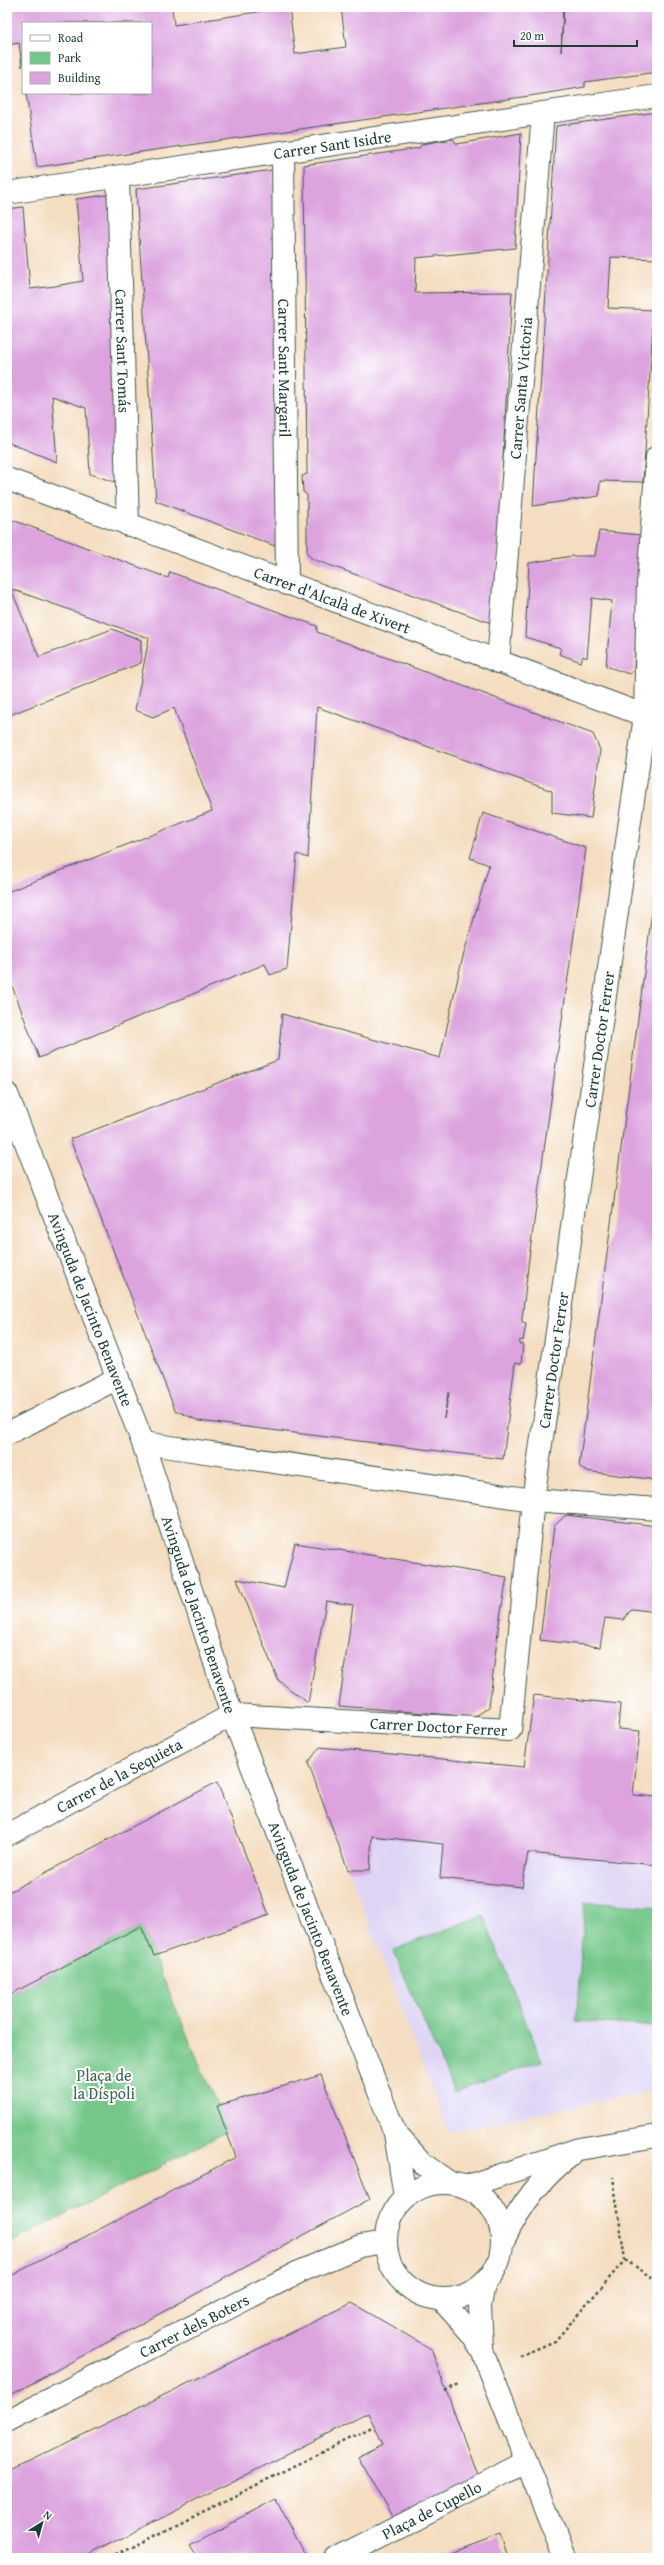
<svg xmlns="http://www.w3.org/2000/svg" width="664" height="2565" viewBox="0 0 664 2565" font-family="'Gentium Book Plus',serif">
<rect width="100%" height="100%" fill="#fff"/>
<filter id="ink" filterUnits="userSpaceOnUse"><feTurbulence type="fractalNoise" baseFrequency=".025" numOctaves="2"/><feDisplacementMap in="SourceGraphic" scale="8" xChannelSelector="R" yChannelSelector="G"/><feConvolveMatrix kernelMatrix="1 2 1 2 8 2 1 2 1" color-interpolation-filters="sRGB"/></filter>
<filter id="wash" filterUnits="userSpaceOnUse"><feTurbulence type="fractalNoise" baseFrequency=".012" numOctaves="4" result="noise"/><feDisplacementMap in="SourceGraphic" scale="16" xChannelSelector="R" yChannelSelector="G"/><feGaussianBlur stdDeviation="0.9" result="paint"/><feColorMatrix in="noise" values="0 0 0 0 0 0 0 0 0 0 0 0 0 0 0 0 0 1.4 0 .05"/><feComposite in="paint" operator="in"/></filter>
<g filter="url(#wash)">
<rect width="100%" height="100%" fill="#f4ddc0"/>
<path fill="#ded5f5" d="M320,1747L524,1767L522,1786L657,1797V2090L448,2132L308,1763Z"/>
<path fill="#74c78a" stroke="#4a825f" d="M585,1902L657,1907V2027L576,2021Z
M483,1915L542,2061L454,2092L393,1950Z
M141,1926L228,2131L7,2245V1996Z"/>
<g id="blocks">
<path fill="#dca3df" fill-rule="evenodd" d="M7,7H172L174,25L289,7L295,54L346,47L341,7H563L561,52L564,7H657V72L585,82V87L529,96L37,167L26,93H151V23H23L22,67L19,43L7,45Z
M657,112L656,259L611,257L608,308L654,310L643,482L600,481L599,496L533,506L556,126Z
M521,133L515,248L416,258L415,293L512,292L494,624L312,559L307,553V495L303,492L302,476L307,474L304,165L419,148L422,144L453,139L457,144Z
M273,170L280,540L275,546L156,501L136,189Z
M107,195L111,277L124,485L90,474L86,408L52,396L57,462L7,442V209L23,207L30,289L55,286L83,281L76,199Z
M7,518L168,578L170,572L317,626V632L593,734L600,750L591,818L552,813V791L317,707L308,858L297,854L287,969L270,975L265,964L39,1058L7,972V892L212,811L174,708L153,717L135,710L149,638L11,589L39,657L112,629L141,640V663L7,716Z
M599,531L641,535L634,670L629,674L606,666L612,601L592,598L587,658L583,656L581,662L559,654L561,648L525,637L529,563L572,556H595Z
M483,813L586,848L529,1258L522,1319V1323L526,1324L523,1341L520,1340L519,1344H523L521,1364L515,1363L503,1459L199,1421L175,1410L70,1139L278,1060L282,1014L440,1058L461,964L489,865L470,858ZM448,1393H449L444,1418Z
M656,882H657V1480L585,1471L579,1466Z
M566,1515L657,1526V1612L632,1609L623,1620L605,1618L600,1647L540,1640L554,1526Z
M295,1543L507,1577L499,1623L489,1707L475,1717L339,1706L353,1605L326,1601L308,1703L278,1680L237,1579L284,1588Z
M534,1695L620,1704L618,1729L640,1731L633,1795L657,1797V1865L528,1853L522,1887L440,1878L443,1844L372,1836L370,1870H348L308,1763L320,1747L524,1767Z
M217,1782L269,1915L154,1956L141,1926L7,1996V1893Z
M321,2075L370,2199L7,2397V2278L236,2157L217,2106Z
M352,2303L431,2349L480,2483L395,2523L358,2457L383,2444L368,2413L83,2558H7V2472Z
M276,2499L307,2558H199L190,2544Z
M500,2534L508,2558H437Z"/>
</g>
</g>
<g filter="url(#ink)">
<use href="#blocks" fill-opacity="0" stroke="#3f5549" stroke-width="1"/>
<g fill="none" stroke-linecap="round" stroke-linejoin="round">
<defs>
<g id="minor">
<path id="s1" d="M283,152L287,584"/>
<path id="s2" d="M118,177L128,525"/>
<path id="s3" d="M7,193L657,96"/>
<path id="s4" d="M7,479L657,720"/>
<path id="s5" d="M498,662L543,113"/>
<path id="s6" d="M7,1094L143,1443L232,1715L395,2133L405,2197"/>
<path d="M7,1434L118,1378"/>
<path d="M143,1443L533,1500L657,1509"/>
<path id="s7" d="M7,1835L232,1715L510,1730L533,1500L645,716L648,583L657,457"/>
<path d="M395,2133L423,2164L450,2183"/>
<circle cx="444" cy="2241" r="58"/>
<path d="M465,2187L579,2149L657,2136"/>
<path d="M503,2241C519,2208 540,2178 570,2156"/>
<path d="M442,2300L473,2335L483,2353L565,2558"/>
<path d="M482,2348L480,2305L484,2285"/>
<path id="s8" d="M7,2421L299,2272L360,2246L385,2242"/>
<path id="s9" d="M337,2558L526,2462"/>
</g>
</defs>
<use href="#minor" stroke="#3f5549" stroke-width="24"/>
<path stroke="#3f5549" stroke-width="2.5" stroke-dasharray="3 3" stroke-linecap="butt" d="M625,2260L657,2280
M520,2356L555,2341L625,2260L613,2177
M445,2391L459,2384
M111,2558L374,2426"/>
<use href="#minor" stroke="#fff" stroke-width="22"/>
</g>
</g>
<g text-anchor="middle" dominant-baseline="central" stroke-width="4" stroke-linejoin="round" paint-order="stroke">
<g font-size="16" fill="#1f3d34" stroke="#fff">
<text stroke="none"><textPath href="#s3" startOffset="329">Carrer Sant Isidre</textPath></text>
<text stroke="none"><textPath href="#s2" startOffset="174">Carrer Sant Tomás</textPath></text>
<text stroke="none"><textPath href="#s1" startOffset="216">Carrer Sant Margaril</textPath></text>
<text stroke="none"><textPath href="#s5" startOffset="275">Carrer Santa Victoria</textPath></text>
<text stroke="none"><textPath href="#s4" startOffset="347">Carrer d'Alcalà de Xivert</textPath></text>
<text stroke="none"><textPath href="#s7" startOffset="1230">Carrer Doctor Ferrer</textPath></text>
<text stroke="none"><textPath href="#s6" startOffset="231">Avinguda de Jacinto Benavente</textPath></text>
<text stroke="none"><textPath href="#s7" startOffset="906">Carrer Doctor Ferrer</textPath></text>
<text stroke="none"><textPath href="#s6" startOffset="555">Avinguda de Jacinto Benavente</textPath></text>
<text stroke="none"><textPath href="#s7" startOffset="462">Carrer Doctor Ferrer</textPath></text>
<text stroke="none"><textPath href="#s7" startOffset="127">Carrer de la Sequieta</textPath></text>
<text stroke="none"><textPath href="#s6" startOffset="879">Avinguda de Jacinto Benavente</textPath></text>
<text stroke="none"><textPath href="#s8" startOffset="210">Carrer dels Boters</textPath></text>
<text stroke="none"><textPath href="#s9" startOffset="106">Plaça de Cupello</textPath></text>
</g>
<g font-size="16" fill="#39664e" stroke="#fff">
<text x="104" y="2075">Plaça de<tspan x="104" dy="18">la Díspoli</tspan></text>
</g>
</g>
<rect width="664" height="2565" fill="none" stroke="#fff" stroke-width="24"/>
<rect x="22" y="22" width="130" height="72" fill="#ffffff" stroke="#a5b1ae"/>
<rect x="30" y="35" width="20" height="6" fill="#ffffff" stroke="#a5b1ae"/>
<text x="58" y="42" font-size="12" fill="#1f3d34">Road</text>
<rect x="30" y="52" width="20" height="12" fill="#74c78a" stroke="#a5b1ae"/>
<text x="58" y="62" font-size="12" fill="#1f3d34">Park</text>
<rect x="30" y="72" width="20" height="12" fill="#dca3df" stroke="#a5b1ae"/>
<text x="58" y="82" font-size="12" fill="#1f3d34">Building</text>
<g transform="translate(42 2523) rotate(37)" stroke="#ffffff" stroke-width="3" paint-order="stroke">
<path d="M0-3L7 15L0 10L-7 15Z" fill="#1f3d34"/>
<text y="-6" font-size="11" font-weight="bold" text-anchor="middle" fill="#1f3d34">N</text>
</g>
<path d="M514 40v6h123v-6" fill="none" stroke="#1f3d34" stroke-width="2"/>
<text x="520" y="40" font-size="12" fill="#1f3d34" stroke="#ffffff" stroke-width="3" paint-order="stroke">20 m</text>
</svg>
